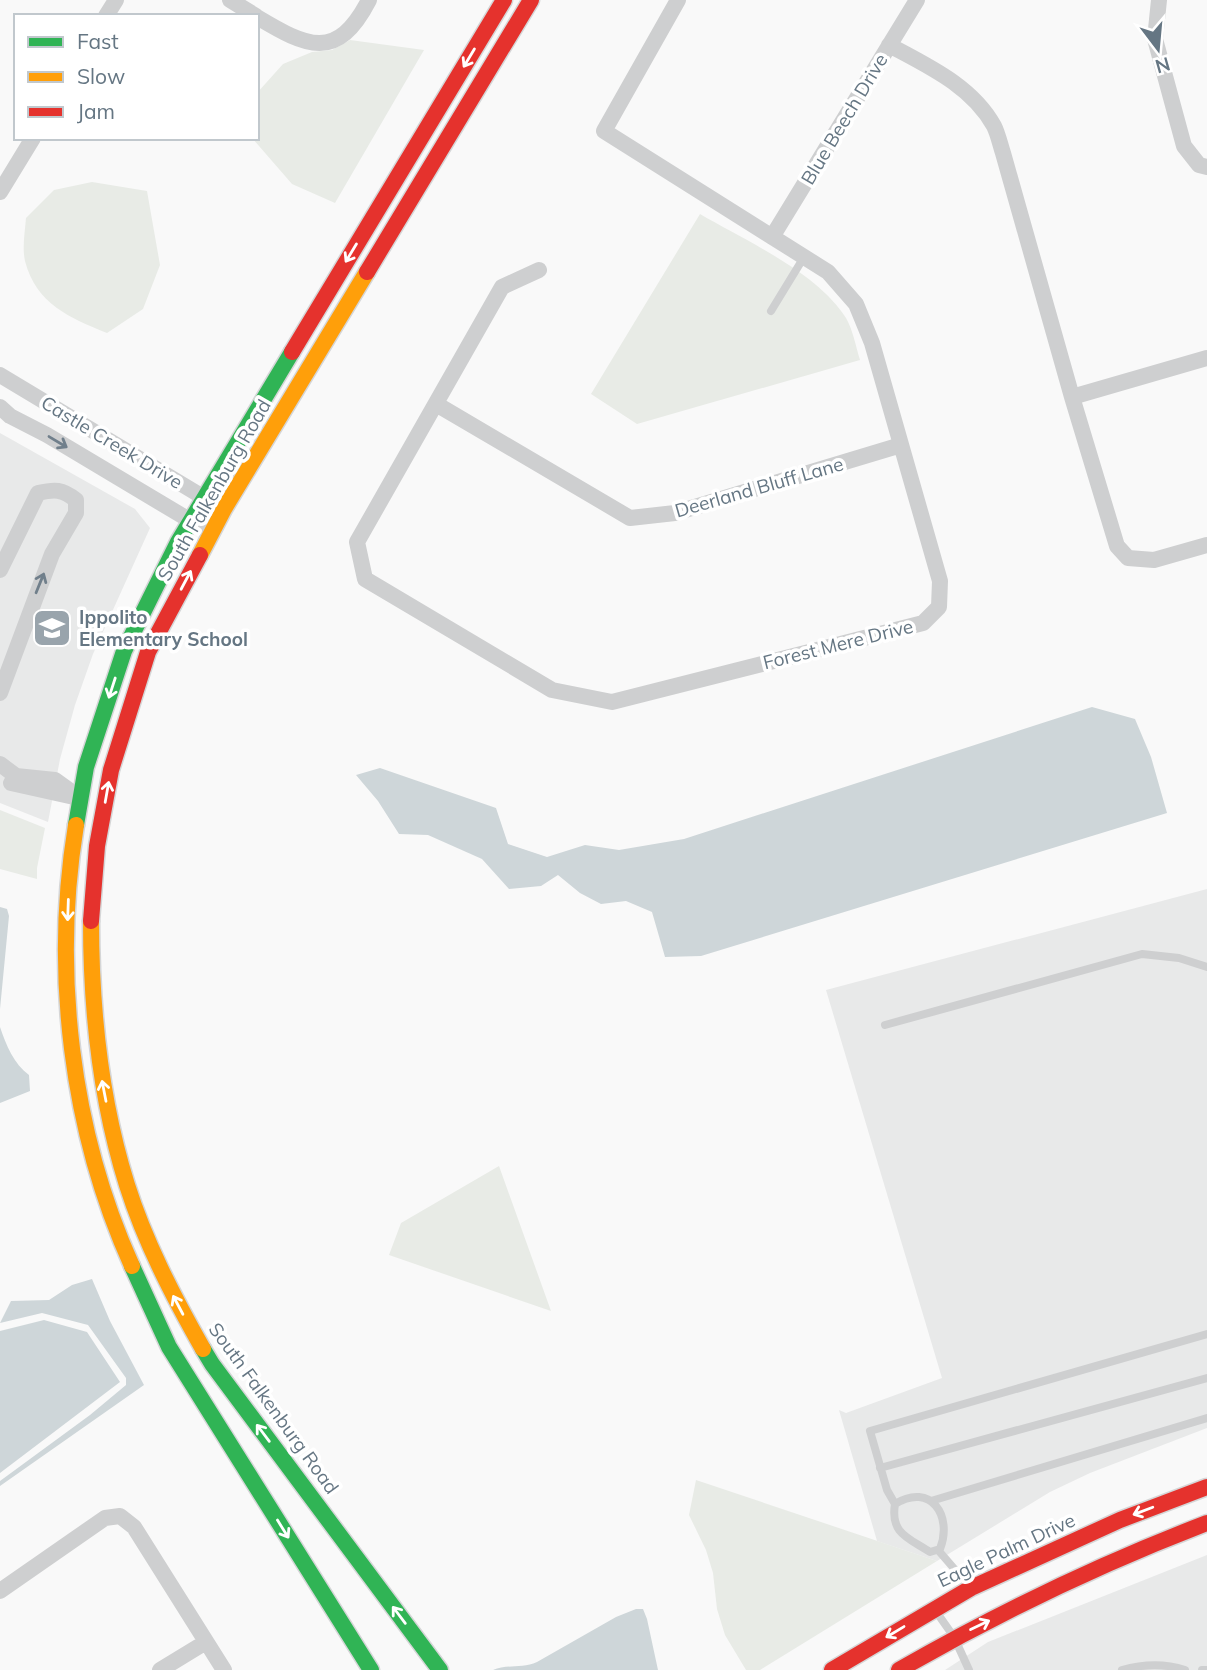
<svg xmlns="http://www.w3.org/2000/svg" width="1207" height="1670" viewBox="0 0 1207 1670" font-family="Mulish,sans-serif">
<rect width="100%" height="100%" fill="#f9f9f9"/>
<path fill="#e8e9e9" d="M0,433L135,509L150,528L93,654L75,705L60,759L48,822L0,803Z
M1207,889V1428L1090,1473L1050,1492L937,1561L877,1541L839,1410L846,1413L942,1378L826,990Z
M1207,1555V1670H945L988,1642Z"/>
<path fill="#e8ebe6" d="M350,40L424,50L335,203L292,184L252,138H257V93L283,64L312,52L332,50Z
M92,182L147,191L160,265L143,309L107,333C70,318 36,304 25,261C22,248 25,231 26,218L54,190Z
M700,214C746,241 817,272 846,318C853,330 856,347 860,360L637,424L591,394Z
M0,810L45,828L37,868V879L0,869Z
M499,1166L551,1311L389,1255L401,1223Z
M696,1480L937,1561L760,1670H746L725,1635L717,1609L713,1573L706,1550L689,1515Z"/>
<path fill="#ced6d9" d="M1092,707L1135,719L1151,757L1167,813L701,956L665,957L652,912L626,901L601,904L580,893L558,875L541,886L509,889L482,859L428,835L399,834L378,801L356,775L380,768L496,808L508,844L547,857L585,845L619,850L684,839Z
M0,907L7,909L9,916L0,1009Z
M0,1027C6,1045 14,1064 29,1075L30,1091L0,1103Z
M92,1279L110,1321L144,1385L0,1486V1481L90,1415L126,1385V1378L88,1325L42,1313L0,1323L11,1301L49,1300L72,1285Z
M44,1320L87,1332L120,1382L0,1473V1331Z
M636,1609H643L647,1619L658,1670H493C506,1664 522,1669 537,1662L616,1617Z"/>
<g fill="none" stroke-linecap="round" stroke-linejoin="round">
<defs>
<path id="fast" d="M76,825L86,767L124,651L178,542L292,352
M132,1266L169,1347L371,1670
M203,1349L212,1364L440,1670"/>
<path id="slow" d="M200,555L224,509L367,272
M76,825C52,971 71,1131 132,1266
M91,921C91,1010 100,1099 127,1185C145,1242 173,1296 203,1349"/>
<path id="jam" d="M367,272L531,0
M292,352L504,0
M91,921L97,846L111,770L148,652L200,555
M832,1670L971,1588L1120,1520L1207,1487
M899,1670C998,1613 1100,1564 1207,1523"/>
</defs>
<use href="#fast" stroke="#d5d6d7" stroke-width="19"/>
<use href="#slow" stroke="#d5d6d7" stroke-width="19"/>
<use href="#jam" stroke="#d5d6d7" stroke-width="19"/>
<path stroke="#cecfd0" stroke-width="8" d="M771,311L804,257
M885,1025L1142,954L1179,958L1207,967
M880,1468L1207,1378
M931,1501L1207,1418
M895,1504C931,1482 953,1516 940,1549L930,1552C909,1538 890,1534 895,1504L887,1490L870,1431L1207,1334
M938,1550L970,1587
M935,1610L954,1637L969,1670
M1122,1670C1143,1664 1164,1663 1185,1670
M1202,1670H1207"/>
<path stroke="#cecfd0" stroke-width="16" d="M230,0L256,16
M1159,0L1155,39L1184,146L1199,165L1207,167
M106,16L116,0
M257,17C307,47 337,62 369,0
M889,45C928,66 972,86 994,126C998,134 1000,144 1003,153L1072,397L1117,546L1128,558L1154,560L1207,545
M0,192L33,138
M772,237L917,0
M539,270L502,287L357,542L365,579L552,690L612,702L923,623L939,607L940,581L872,343L856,304L828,272L604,131L678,0
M0,375L213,503
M1072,397L1207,358
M436,404L630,518L675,513L901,445
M0,407L10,416L47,435L211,533
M0,570L38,493C55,489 62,489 76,500V513L52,554L0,693
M0,764L16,776L55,780L80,798
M11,783L74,797
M0,1591L105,1518L120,1516L134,1527L224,1670
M160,1670L206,1642"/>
<use href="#fast" stroke="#30b455" stroke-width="16"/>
<use href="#slow" stroke="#ff9f0a" stroke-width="16"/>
<use href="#jam" stroke="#e5322d" stroke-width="16"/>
</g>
<defs><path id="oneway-shaft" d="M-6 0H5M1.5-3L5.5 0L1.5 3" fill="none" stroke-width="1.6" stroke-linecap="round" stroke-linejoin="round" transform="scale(1.75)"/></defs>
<g stroke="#fff">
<use href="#oneway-shaft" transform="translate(469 58) rotate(121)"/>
<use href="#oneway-shaft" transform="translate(351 253) rotate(121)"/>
<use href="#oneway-shaft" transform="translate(186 580) rotate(-62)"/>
<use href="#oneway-shaft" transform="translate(112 688) rotate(108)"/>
<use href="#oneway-shaft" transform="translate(107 792) rotate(-80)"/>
<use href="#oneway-shaft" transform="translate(68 910) rotate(92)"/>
<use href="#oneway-shaft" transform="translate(104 1091) rotate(-101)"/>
<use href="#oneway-shaft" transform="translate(178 1305) rotate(-118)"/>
<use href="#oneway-shaft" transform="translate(263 1433) rotate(-127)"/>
<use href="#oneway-shaft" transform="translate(1143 1511) rotate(159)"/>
<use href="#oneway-shaft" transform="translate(283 1529) rotate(58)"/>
<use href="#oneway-shaft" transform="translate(399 1615) rotate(-127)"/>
<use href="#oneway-shaft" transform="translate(980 1625) rotate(-26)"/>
<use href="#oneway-shaft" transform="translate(895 1632) rotate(149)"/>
</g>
<g stroke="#707f8b">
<use href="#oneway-shaft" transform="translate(58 442) rotate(31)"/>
<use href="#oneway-shaft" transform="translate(40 583) rotate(-68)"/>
</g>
<defs>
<symbol id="school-square" viewBox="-11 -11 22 22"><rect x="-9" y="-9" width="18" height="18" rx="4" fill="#99a4ac" stroke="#fff"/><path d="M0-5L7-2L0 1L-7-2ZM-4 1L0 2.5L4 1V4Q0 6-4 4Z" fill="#fff"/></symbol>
</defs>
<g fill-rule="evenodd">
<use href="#school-square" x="30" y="606" width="44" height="44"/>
</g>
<g text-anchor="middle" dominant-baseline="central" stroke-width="7" stroke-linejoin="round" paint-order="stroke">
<g font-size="19" fill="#657683" stroke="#fff">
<text transform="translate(844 119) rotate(-59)">Blue Beech Drive</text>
<text transform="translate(112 442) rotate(31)">Castle Creek Drive</text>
<text transform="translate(759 487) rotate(-16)">Deerland Bluff Lane</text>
<text transform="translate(214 490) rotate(-60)">South Falkenburg Road</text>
<text transform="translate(838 644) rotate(-14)">Forest Mere Drive</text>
<text transform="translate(274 1408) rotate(54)">South Falkenburg Road</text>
<text transform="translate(1006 1550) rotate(-25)">Eagle Palm Drive</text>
</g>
<g font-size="19" font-weight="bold" fill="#657683" stroke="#fff" text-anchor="start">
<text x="79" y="617">Ippolito<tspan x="79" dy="22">Elementary School</tspan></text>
</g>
</g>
<rect x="14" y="14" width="245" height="126" fill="#ffffff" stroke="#c1c8cd" stroke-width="2"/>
<rect x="28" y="37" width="35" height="10" fill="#30b455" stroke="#c1c8cd" stroke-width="2"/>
<text x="77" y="49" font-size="21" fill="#657683">Fast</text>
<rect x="28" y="72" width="35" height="10" fill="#ff9f0a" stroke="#c1c8cd" stroke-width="2"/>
<text x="77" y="84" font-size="21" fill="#657683">Slow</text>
<rect x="28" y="107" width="35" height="10" fill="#e5322d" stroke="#c1c8cd" stroke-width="2"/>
<text x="77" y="119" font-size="21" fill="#657683">Jam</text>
<g transform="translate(1158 49) rotate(164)" stroke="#ffffff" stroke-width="5" paint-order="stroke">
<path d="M0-5L12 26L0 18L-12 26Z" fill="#657683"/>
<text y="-10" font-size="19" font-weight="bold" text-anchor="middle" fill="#657683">N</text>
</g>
</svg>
